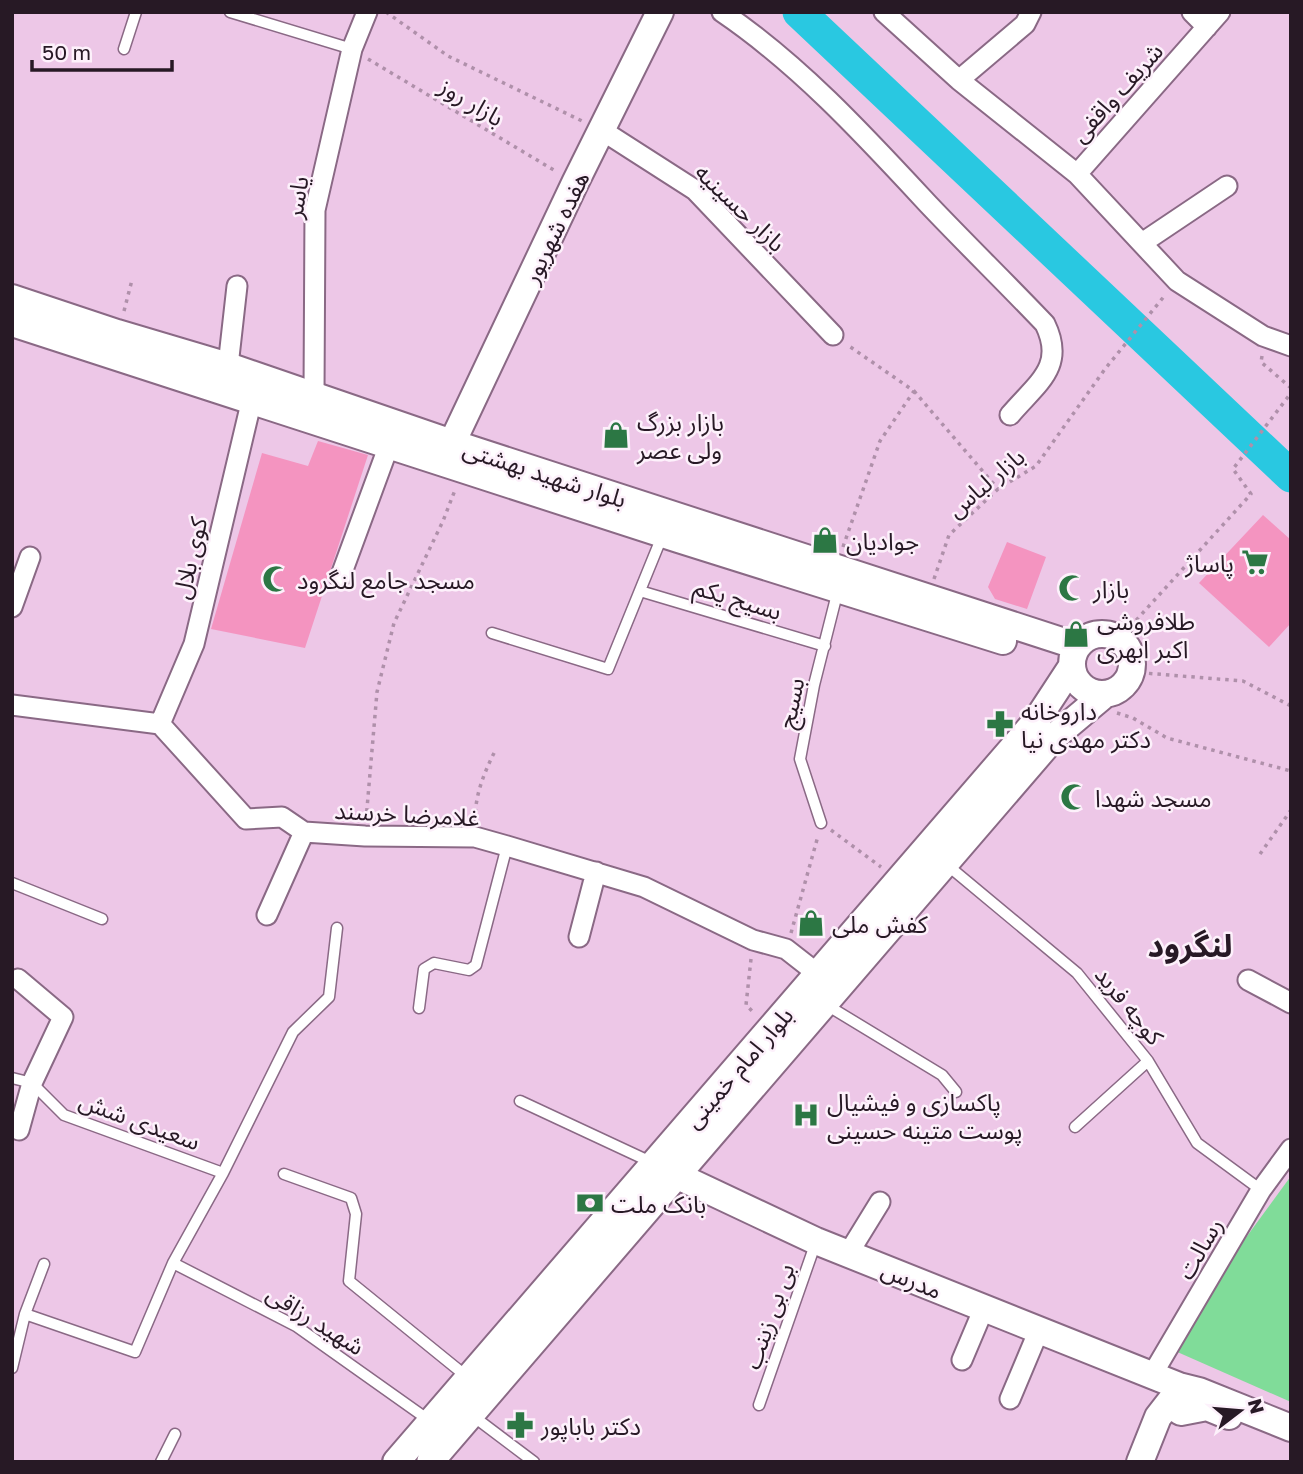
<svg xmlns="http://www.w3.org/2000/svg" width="1303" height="1474" viewBox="0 0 1303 1474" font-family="'Golos Text','Noto Sans Arabic',sans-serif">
<rect width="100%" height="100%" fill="#edc7e7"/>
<path fill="#80dc99" d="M1291,1176V1402L1166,1347Z"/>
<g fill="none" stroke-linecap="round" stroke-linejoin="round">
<path stroke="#29c8e1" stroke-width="33" d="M799,12L1291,476"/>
</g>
<path fill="#f494c0" d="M318,441L368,455L305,648L211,629L262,453L308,466Z
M1263,515L1291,540V623L1269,647L1199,583Z
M1007,542L1046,557L1027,609L995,599L988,587Z"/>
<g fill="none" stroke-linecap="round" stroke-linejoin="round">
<defs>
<path id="lane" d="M230,12L352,49
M124,49L136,12
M640,591L825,646
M492,633L608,669L663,534
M821,823L800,759L814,685L838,590
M946,864L1077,973L1148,1061L1197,1143L1261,1190
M12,883L102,919
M825,1004L942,1075L956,1092
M419,1008L424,969L434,963L469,970L476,965L507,846
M12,1078L32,1083L64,1115L223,1173
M520,1101L653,1163
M1075,1127L1148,1061
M284,1174L351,1198L356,1214L349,1281L466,1376
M173,1263L296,1326L430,1421
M25,1314L135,1352L173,1263L223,1173L293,1032L329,997L337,928
M12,1368L25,1314L44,1264
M759,1405L816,1242
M473,1416L534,1462
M161,1462L175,1434"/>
<path id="street" d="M722,12C800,65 865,136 929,205C967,245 1007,284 1045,324C1066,367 1037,383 1010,415
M884,12L959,80L1077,174L1177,281L1263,336L1291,346
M1192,12L1207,27
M959,80L1025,24L1031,12
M603,131L695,190L833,335
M1077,174L1220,12
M1142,243L1227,186
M228,366L237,286
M314,394L315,210L352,49L367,12
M340,578L389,445
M12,607L30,557
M12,705L160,724L246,819L282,817L304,832L365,836L475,837L507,846L644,887L753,940L786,949L818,974
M160,724L194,644L252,399
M267,915L304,832
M579,937L596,872
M18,979L63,1017L32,1083L19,1130
M1248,980L1291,1003
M848,1254L880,1202
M962,1360L984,1308
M1152,1375L1261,1190L1291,1149
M1010,1399L1039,1330"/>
<path id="secondary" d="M12,298L117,333L228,366L452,443L1077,646
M12,323L678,539L1003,641
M459,458L452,443L575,183L660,12
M1072 664a30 30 0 1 1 60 0a30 30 0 1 1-60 0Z
M661,1168L816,1241L1179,1386
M1172,1399L1174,1407L1181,1412L1207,1407L1229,1416
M396,1462L1036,721L1072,666
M430,1462L1054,737L1104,695
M1140,1462L1158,1417L1172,1399L1179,1386L1199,1391L1291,1428"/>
</defs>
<use href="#lane" stroke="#8a6985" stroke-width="13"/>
<use href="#street" stroke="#8a6985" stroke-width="23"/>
<use href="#secondary" stroke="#8a6985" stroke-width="30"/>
<path stroke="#af90aa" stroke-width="3.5" stroke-dasharray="3.5 5" stroke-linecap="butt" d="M386,12L448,56L582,121
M368,59L557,172
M124,311L132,280
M1262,356L1261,362L1291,388
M914,391L998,489
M843,547L880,441L914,391L849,346
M934,579L949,535L998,489L1036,466L1105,369L1166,294
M1119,639L1251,494L1233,469L1291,393
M1132,672L1243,681L1291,706
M1117,713L1133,718L1167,738L1291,771
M366,820L377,692L394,623L443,521L455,490
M475,821C475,794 484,773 496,749
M831,830L881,867
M1260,854L1291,810
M791,933L818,836
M751,959L746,1005L755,1014"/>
<use href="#lane" stroke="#fff" stroke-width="10"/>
<use href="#street" stroke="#fff" stroke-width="19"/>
<use href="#secondary" stroke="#fff" stroke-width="26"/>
</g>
<defs>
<symbol id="shop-bare" viewBox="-9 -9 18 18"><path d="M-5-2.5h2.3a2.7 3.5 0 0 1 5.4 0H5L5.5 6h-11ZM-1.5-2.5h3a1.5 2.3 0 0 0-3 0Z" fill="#2c7744" stroke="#fdf1fb" stroke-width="2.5" paint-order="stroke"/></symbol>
<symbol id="supermarket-bare" viewBox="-9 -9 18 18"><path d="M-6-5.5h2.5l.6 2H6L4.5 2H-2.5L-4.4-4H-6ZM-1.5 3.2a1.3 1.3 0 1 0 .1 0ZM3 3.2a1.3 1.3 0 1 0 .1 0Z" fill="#2c7744" stroke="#fdf1fb" stroke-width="2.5" paint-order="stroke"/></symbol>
<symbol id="mosque-bare" viewBox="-9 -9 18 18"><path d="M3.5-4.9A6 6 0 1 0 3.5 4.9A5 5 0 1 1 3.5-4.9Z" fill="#2c7744" stroke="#fdf1fb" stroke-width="2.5" paint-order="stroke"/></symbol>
<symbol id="pharmacy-bare" viewBox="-9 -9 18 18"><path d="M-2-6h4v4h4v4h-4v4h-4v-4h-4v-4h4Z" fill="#2c7744" stroke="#fdf1fb" stroke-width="2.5" paint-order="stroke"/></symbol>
<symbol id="hospital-bare" viewBox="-9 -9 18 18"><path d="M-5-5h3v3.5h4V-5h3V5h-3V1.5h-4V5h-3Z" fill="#2c7744" stroke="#fdf1fb" stroke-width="2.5" paint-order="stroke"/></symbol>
<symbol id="bank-bare" viewBox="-9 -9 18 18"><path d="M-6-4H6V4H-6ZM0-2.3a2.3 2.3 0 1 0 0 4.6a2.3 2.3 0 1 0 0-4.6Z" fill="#2c7744" stroke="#fdf1fb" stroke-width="2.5" paint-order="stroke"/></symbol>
</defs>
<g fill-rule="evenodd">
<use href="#shop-bare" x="597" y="416" width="38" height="38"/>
<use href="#shop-bare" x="806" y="521" width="38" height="38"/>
<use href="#supermarket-bare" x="1236" y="543" width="38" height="38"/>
<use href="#mosque-bare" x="257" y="560" width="38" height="38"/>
<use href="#mosque-bare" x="1053" y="569" width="38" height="38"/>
<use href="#shop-bare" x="1057" y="615" width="38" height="38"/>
<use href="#pharmacy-bare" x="981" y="705" width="38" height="38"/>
<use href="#mosque-bare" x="1055" y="778" width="38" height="38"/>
<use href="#shop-bare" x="792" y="904" width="38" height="38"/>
<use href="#hospital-bare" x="787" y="1096" width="38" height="38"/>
<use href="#bank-bare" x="571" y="1184" width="38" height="38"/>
<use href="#pharmacy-bare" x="501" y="1406" width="38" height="38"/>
</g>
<g text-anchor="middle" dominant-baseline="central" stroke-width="5" stroke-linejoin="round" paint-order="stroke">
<g font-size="24" fill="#271925" stroke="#fdf1fb">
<text transform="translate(1116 92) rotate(-48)">شریف واقفی</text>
<text transform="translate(472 101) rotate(31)">بازار روز</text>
<text transform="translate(296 197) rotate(-81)">یاسر</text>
<text transform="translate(741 207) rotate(44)">بازار حسینیه</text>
<text transform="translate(555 227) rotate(-64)">هفده شهریور</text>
<text transform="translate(545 473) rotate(18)">بلوار شهید بهشتی</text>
<text transform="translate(985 482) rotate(-40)">بازار لباس</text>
<text transform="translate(189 558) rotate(-77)">کوی بلال</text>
<text transform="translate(738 598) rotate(17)">بسیج یکم</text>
<text transform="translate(790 703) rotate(-78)">بسیج</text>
<text transform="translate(407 813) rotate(3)">غلامرضا خرسند</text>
<text transform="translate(1130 1005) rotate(51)">کوچه فرید</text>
<text transform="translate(738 1067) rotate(-49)">بلوار امام خمینی</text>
<text transform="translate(140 1120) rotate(20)">سعیدی شش</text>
<text transform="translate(1199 1248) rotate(-60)">رسالت</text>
<text transform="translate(912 1279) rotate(22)">مدرس</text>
<text transform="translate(768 1316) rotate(-71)">بی بی زینب</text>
<text transform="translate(316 1319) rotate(32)">شهید رزاقی</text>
</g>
<g font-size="24" fill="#271925" stroke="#fdf1fb" text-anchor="start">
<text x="637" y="421">بازار بزرگ<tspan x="637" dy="28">ولی عصر</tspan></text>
<text x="846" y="540">جوادیان</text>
<text x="1234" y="562" text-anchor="end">پاساژ</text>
<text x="297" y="579">مسجد جامع لنگرود</text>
<text x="1093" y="588">بازار</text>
<text x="1097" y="620">طلافروشی<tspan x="1097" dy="28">اکبر ابهری</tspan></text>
<text x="1021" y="710">داروخانه<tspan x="1021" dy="28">دکتر مهدی نیا</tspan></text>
<text x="1095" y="797">مسجد شهدا</text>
<text x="832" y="923">کفش ملی</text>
<text x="827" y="1101">پاکسازی و فیشیال<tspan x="827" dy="28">پوست متینه حسینی</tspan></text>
<text x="611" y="1203">بانک ملت</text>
<text x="541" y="1425">دکتر باباپور</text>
</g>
<g font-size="32" font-weight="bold" fill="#271925" stroke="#fdf1fb">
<text x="1190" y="945">لنگرود</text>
</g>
</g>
<rect width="1303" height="1474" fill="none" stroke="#271925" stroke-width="28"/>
<g transform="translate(1240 1411) rotate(74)" stroke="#fdf1fb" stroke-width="5" paint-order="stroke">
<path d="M0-5L12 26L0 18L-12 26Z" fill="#271925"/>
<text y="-10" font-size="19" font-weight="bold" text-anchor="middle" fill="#271925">N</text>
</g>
<path d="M32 60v10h140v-10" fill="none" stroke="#271925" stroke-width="3.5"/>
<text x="42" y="60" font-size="21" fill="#271925" stroke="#fdf1fb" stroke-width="5" paint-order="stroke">50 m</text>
</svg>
